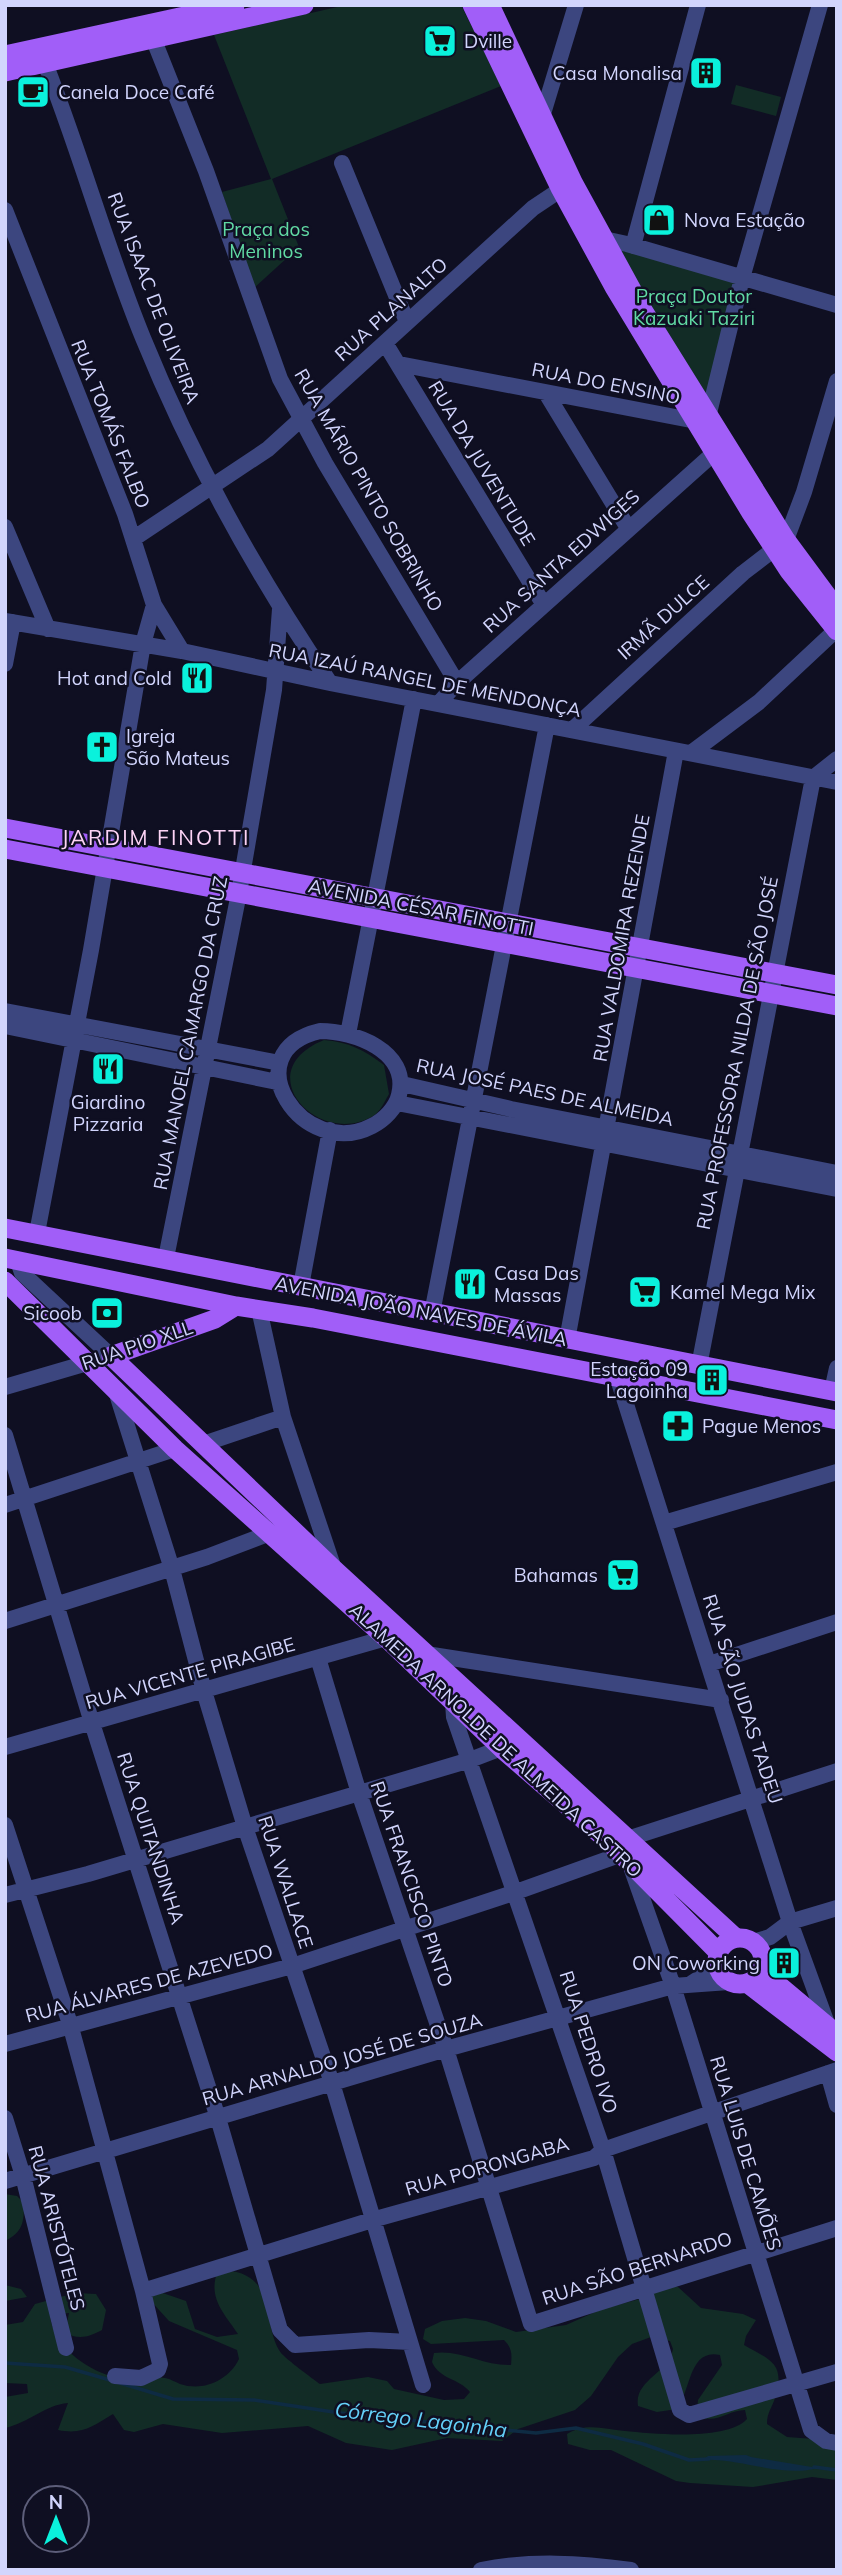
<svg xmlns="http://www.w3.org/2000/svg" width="842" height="2575" viewBox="0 0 842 2575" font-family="Mulish,sans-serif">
<rect width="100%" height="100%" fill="#0f0f22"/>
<path fill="#122c26" d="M346,5H461L501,86L272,179L299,247L254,288L222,192L271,179L214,35Z
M736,85L781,97L776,116L731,104Z
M605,237L742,278L710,412Z
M324,1040C349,1042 364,1050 384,1065L389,1094C385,1101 380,1112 373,1116C318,1149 247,1071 324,1040Z
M5,2194L17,2196L24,2203C24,2222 23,2232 5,2241Z
M218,2270C281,2270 260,2324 281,2353C286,2359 313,2379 320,2384L368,2377L387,2381L394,2389L444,2400L464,2399L470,2392C459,2378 440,2380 432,2362L434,2353C460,2349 484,2366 511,2365C512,2354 512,2348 504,2340L431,2344L423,2339L425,2329L442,2321L465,2318L486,2321L516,2332L566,2325L602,2309L640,2299L667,2287H678L701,2308L743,2314L756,2320L746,2336L744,2345C770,2360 786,2363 775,2398C772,2408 767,2412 767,2424L787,2437L814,2439L837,2448V2480L812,2477L753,2487L690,2483L676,2481L611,2450H590L568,2444L567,2434C586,2422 604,2429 625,2431C654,2434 727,2441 747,2419L745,2410C729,2410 720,2422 702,2418L697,2410L698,2400L722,2365L720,2355C689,2348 691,2390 677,2409L657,2412L638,2406C634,2380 668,2374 673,2349L670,2341L651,2337L632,2344L618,2357L591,2396L575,2410L518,2429L502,2441L447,2438L392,2450L346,2443L308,2426L222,2433L163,2424L134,2432L124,2430L113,2414C93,2426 83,2435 58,2430L68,2403C45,2405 28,2423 5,2428V2397L28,2393L27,2384L5,2383V2325L23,2322L35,2304L75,2293L96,2294L106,2310L102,2330C89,2337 79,2340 65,2333L69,2313L50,2315C52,2344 85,2369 111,2376C128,2381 148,2376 165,2378C171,2379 175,2382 180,2384C203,2392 229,2380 239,2359L237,2350L169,2321L150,2300L154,2290L186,2301L195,2329L217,2337L238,2334C224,2313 207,2298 218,2270Z
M5,2285L21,2289L27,2297L5,2301Z"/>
<path fill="#0e2b43" d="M746,2455L751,2457L818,2468C782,2478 740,2458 703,2460L708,2456Z"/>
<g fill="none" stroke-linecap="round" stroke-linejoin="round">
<path stroke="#0e2b43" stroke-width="3.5" d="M5,2363L65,2367L110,2380
M120,2383L173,2399L254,2400L340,2413L536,2433L576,2428L643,2444L689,2460L709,2459
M814,2467L837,2470"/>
<path stroke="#3c467f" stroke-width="16" d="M153,38L206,171L280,379L325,463L457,683
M41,53C79,147 105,245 143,338C193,461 256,574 330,683
M542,117L576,5
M342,163L407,322
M5,210L125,514L154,605L182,651
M597,243L604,239L627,244L837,305
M633,246L698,5
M385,343L544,605
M399,364L696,421L709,413L742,278L820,5
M546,393L628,528
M5,527L48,629
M133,539L268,449L533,208L569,184
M5,621L182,651L330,683L837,782
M5,664L13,622
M439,703L457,683L714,453
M572,730L743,573L786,540L804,492L837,381
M691,753L759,702L836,630
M5,1011L280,1063
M5,1026L277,1082
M320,1031C354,1031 410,1051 399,1095C396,1108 384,1120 372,1126C303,1162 231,1052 320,1031Z
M348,1034L414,699
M402,1084L511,1109L837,1173
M397,1103L837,1189
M37,1233L91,950L143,644L154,605
M166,1258L239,893L274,690L280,609
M301,1286L330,1130
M259,1309L283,1417L334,1569
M432,1313L547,725
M567,1340L676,751
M699,1366L813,778L837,759
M618,1379L790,1922L829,2029
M5,1387L111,1356L22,1273L18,1261
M116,1391L172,1569L204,1691L245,1827L332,2083L423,2385
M832,1391L837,1368
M5,1435L92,1723L218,2118L280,2330L295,2345L369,2340L410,2342
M203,1444L283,1417
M5,1505L175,1449
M664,1523L837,1472
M5,1621L207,1557L278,1530
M426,1654L721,1700
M318,1658L359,1793L446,2049L531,2324L837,2228
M709,1664L837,1622
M456,1699L453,1702L454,1717L603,2150L680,2410L689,2415L837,2372
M5,1747L386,1638
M5,1825L70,2024L143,2291L160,2364L158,2370L141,2378L115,2376
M627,1839L837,1771
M630,1864L673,1986L811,2430L826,2441L837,2443
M5,1895L88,1874L470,1760L509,1745
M753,1942L770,1937L790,1922L837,1908
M692,1983L717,1967
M5,2044L292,1966L516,1892L622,1854
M828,2073L837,2105
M5,2118L23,2176L66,2348
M5,2181L446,2049L673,1986L729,1982
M143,2291L372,2220L594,2158L603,2150L837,2070
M481,2570C532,2560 580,2563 631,2570"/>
<path stroke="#a15ef8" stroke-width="19" d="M472,5L560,188L614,287L751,513L789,571L837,631
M490,5L573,182L643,310L786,540L837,609
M5,55L235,5
M5,72L304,5
M5,828L837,985
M5,849L837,1006
M5,1228L837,1392
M5,1258L236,1306L313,1318L837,1420
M5,1281L175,1449L386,1638L502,1749L608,1841L718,1952
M236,1306L215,1319L111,1356L334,1569L736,1938
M717 1961a23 23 0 1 1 46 0a23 23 0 1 1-46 0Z
M762,1971L837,2034
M748,1984L837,2052"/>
</g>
<defs>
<symbol id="supermarket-square" viewBox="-11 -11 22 22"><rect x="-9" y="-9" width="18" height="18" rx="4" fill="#0af1dc" stroke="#0f0f22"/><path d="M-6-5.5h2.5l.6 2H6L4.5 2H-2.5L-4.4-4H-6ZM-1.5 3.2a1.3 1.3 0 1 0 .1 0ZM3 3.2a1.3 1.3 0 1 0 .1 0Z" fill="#111"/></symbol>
<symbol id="building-square" viewBox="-11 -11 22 22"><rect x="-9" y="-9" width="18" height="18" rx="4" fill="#0af1dc" stroke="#0f0f22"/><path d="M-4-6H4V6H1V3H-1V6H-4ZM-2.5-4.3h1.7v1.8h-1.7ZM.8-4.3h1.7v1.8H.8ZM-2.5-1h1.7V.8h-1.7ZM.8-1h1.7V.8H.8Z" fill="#111"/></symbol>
<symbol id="cafe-square" viewBox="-11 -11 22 22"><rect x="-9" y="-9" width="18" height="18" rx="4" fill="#0af1dc" stroke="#0f0f22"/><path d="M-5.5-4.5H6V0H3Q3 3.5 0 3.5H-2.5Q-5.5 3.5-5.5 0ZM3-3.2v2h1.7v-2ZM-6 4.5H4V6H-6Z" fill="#111"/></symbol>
<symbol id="shop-square" viewBox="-11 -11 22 22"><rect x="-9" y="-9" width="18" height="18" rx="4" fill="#0af1dc" stroke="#0f0f22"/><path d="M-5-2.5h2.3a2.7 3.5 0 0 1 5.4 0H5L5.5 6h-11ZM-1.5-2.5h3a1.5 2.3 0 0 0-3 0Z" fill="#111"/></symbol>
<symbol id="restaurant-square" viewBox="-11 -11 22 22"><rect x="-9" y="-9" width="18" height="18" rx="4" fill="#0af1dc" stroke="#0f0f22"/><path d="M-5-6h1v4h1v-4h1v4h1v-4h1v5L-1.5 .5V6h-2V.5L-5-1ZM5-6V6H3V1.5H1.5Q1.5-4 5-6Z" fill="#111"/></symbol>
<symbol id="church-square" viewBox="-11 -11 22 22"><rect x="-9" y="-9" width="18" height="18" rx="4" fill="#0af1dc" stroke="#0f0f22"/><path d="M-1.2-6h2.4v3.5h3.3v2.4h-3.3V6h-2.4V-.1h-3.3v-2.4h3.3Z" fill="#111"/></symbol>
<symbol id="bank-square" viewBox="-11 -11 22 22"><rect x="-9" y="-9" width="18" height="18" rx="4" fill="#0af1dc" stroke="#0f0f22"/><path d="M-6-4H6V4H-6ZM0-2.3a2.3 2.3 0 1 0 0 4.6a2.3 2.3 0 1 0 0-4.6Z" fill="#111"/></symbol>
<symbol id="pharmacy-square" viewBox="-11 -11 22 22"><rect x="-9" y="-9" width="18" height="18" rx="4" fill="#0af1dc" stroke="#0f0f22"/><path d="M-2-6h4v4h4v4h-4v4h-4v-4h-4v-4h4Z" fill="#111"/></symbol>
</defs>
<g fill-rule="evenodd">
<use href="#supermarket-square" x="421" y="22" width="38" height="38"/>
<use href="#building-square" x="687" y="54" width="38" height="38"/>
<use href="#cafe-square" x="14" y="73" width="38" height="38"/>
<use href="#shop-square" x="640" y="201" width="38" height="38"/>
<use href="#restaurant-square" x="178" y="659" width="38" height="38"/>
<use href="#church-square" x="83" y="728" width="38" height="38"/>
<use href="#restaurant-square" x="89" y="1050" width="38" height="38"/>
<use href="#restaurant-square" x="451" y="1265" width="38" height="38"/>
<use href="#supermarket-square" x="626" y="1273" width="38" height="38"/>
<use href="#bank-square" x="88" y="1294" width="38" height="38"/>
<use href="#building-square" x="693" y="1361" width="38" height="38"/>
<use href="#pharmacy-square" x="659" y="1407" width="38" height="38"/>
<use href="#supermarket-square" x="604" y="1556" width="38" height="38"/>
<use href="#building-square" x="765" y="1944" width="38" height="38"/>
</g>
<g text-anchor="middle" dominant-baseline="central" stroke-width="5" stroke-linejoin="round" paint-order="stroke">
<g font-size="19" fill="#d2d5fd" stroke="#0f0f22" text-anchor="start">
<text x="464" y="41">Dville</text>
<text x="682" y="73" text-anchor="end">Casa Monalisa</text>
<text x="58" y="92">Canela Doce Café</text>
<text x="684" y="220">Nova Estação</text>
<text x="172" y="678" text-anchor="end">Hot and Cold</text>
<text x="126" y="736">Igreja<tspan x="126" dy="22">São Mateus</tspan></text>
<text x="108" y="1102" text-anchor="middle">Giardino<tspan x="108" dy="22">Pizzaria</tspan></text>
<text x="494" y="1273">Casa Das<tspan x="494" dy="22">Massas</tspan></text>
<text x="670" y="1292">Kamel Mega Mix</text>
<text x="82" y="1313" text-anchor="end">Sicoob</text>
<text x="688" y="1369" text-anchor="end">Estação 09<tspan x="688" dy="22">Lagoinha</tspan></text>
<text x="702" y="1426">Pague Menos</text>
<text x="598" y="1575" text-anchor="end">Bahamas</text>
<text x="760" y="1963" text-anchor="end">ON Coworking</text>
</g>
<g font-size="19" fill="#61daa4" stroke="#0f0f22">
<text x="266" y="229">Praça dos<tspan x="266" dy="22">Meninos</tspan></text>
<text x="694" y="296">Praça Doutor<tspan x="694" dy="22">Kazuaki Taziri</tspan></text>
</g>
<g font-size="19" fill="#d2d5fd" stroke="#0f0f22">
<text transform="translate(154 298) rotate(69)">RUA ISAAC DE OLIVEIRA</text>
<text transform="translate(391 309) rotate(-42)">RUA PLANALTO</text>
<text transform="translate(606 383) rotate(11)">RUA DO ENSINO</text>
<text transform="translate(111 424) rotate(68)">RUA TOMÁS FALBO</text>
<text transform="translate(482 463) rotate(59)">RUA DA JUVENTUDE</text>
<text transform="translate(369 490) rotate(60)">RUA MÁRIO PINTO SOBRINHO</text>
<text transform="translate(561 561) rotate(-42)">RUA SANTA EDWIGES</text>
<text transform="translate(663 617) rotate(-42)">IRMÃ DULCE</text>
<text transform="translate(425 680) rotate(11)">RUA IZAÚ RANGEL DE MENDONÇA</text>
<text transform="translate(421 907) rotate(11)">AVENIDA CÉSAR FINOTTI</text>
<text transform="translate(621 938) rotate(-80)">RUA VALDOMIRA REZENDE</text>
<text transform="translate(190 1033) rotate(-79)">RUA MANOEL CAMARGO DA CRUZ</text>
<text transform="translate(737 1053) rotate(-79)">RUA PROFESSORA NILDA DE SÃO JOSÉ</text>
<text transform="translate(545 1092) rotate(12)">RUA JOSÉ PAES DE ALMEIDA</text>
<text transform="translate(421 1311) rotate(11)">AVENIDA JOÃO NAVES DE ÁVILA</text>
<text transform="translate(137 1345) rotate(-19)">RUA PIO XLL</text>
<text transform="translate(190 1673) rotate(-16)">RUA VICENTE PIRAGIBE</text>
<text transform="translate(743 1699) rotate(72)">RUA SÃO JUDAS TADEU</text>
<text transform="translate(496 1740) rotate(43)">ALAMEDA ARNOLDE DE ALMEIDA CASTRO</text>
<text transform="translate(151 1838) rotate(72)">RUA QUITANDINHA</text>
<text transform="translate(286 1882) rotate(72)">RUA WALLACE</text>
<text transform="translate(412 1884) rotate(71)">RUA FRANCISCO PINTO</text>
<text transform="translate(149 1983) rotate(-15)">RUA ÁLVARES DE AZEVEDO</text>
<text transform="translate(589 2042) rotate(72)">RUA PEDRO IVO</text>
<text transform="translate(342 2059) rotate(-16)">RUA ARNALDO JOSÉ DE SOUZA</text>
<text transform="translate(746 2153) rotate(73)">RUA LUIS DE CAMÕES</text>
<text transform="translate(487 2166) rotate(-16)">RUA PORONGABA</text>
<text transform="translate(57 2228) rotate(75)">RUA ARISTÓTELES</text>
<text transform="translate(637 2268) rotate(-18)">RUA SÃO BERNARDO</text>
</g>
<g font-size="21" letter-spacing="2" fill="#fdd4f6" stroke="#0f0f22">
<text x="156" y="837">JARDIM FINOTTI</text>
</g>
<g font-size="21" font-style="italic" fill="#64d1f9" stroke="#0f0f22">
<text transform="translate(421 2419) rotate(7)">Córrego Lagoinha</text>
</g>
</g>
<rect width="842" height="2575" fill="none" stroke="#d2d5fd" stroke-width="14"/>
<g transform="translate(56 2519)"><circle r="33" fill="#0f0f22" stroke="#5d5e7a" stroke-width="2"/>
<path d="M0-5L12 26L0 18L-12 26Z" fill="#0af1dc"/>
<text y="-10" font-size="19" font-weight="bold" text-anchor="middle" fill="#d2d5fd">N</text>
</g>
</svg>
